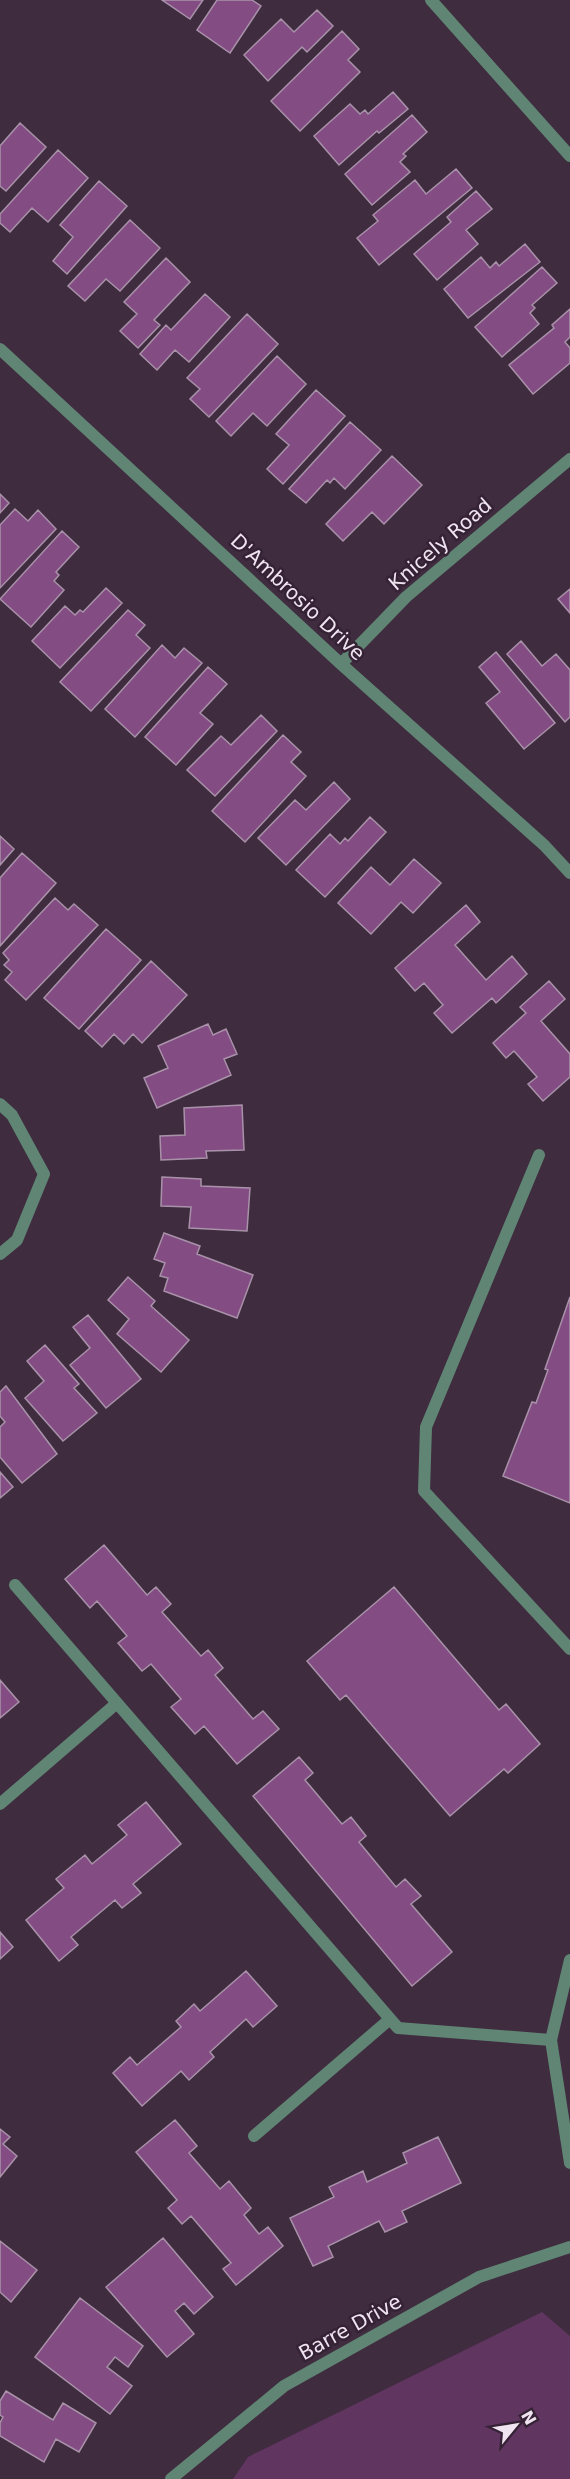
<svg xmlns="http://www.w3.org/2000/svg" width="570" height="2479" viewBox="0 0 570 2479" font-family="'DejaVu Sans',sans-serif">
<rect width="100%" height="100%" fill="#3f2c3f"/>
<path fill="#603560" d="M542,2312L570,2336V2479H233L248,2457Z"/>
<path fill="#834d84" stroke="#a992a9" stroke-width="1.5" d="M162,0H203L190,19Z
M217,0H252L261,6L230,53L197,30Z
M317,10L333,26L307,52L302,47L268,81L244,55L281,19L294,32Z
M342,31L359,49L348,60L360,72L300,131L271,101Z
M393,92L408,109L379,133L377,131L339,165L314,136L350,104L360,114L365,110L368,114Z
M412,115L427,132L403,154L406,156L400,162L410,172L372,205L345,174Z
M20,123L46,147L6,191L0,186V146Z
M58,150L88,178L48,222L32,208L10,232L0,223V214Z
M456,169L472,188L379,265L357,238L378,221L373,215L415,180L426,194Z
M99,181L127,206L67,274L53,261L73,237L60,225Z
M476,191L492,209L466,230L478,244L437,280L414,254L451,222L447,217Z
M130,220L160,248L120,291L106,279L85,301L68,286Z
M525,244L540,262L468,318L444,289L481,257L490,268L496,262L499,266Z
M166,258L190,282L154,320L160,325L138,348L120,331L137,314L124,302Z
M542,267L557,283L532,305L535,308L530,313L539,324L502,357L475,327Z
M205,294L230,317L189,362L175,350L157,370L140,354L166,325L171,330Z
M570,309V337L565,342L570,348V363L533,394L509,365L554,328L552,325Z
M247,314L278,344L209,417L190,399L200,389L187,378Z
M277,356L306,384L267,426L253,413L231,436L216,421Z
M316,390L345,416L283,484L267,469L289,445L276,434Z
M350,422L381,450L345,489L334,478L330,483L327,480L306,503L289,489Z
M392,456L422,485L384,524L372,512L343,541L326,524Z
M0,494L9,503L0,513Z
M15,509L28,521L38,510L56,529L0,588V525Z
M62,531L79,547L56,572L59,575L54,581L64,590L31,627L0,599Z
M106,588L122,603L60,668L32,641L65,606L75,615L80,610L83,612Z
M570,589V613L558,599Z
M128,610L145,625L136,635L150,648L91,711L60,682Z
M521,641L542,666L556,654L570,670V717L565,722L507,654Z
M162,645L175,658L184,648L202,663L135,737L105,709Z
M496,652L555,723L524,749L486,703L500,692L479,667Z
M208,667L227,684L200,713L213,724L176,765L145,737Z
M261,715L277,731L215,796L187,770L221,736L231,745Z
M283,735L301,752L291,762L306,776L245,842L212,811Z
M334,782L350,799L286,865L258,838L295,800L306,810Z
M370,817L386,832L325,897L296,870L330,834L340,844L345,838L348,841Z
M0,836L14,849L0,865Z
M22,853L56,883L0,946V878Z
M414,859L441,883L413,913L401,902L371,934L338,903L371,867L390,885Z
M55,898L68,910L74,904L98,925L26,1000L5,980L12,972L4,965L9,960L3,953Z
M466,905L480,922L455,945L486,980L512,956L527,974L496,1003L492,998L452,1033L434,1013L443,1005L424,983L415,991L395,968Z
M106,929L141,960L79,1029L44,998Z
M151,961L187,995L142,1043L133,1034L124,1044L114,1034L102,1047L85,1031Z
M549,981L565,999L541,1021L570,1054V1077L543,1101L528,1084L537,1077L514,1051L506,1058L493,1043L526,1013L520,1007Z
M208,1024L213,1035L226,1029L237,1054L224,1059L231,1075L157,1108L144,1078L168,1068L158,1046Z
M242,1105L244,1150L206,1151L207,1158L161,1160L160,1136L185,1135L184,1108Z
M162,1177L201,1179V1186L250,1188L247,1231L189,1228L191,1207L161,1206Z
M164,1233L200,1246L197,1254L253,1275L237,1318L164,1291L168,1278L160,1276L165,1263L154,1259Z
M128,1277L155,1301L151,1306L189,1340L161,1372L117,1334L129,1319L108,1300Z
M570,1297V1503L503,1476L532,1402L536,1403L548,1370L545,1369Z
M88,1315L141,1379L106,1408L70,1365L90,1348L73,1327Z
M45,1345L79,1384L74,1388L97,1413L63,1441L25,1398L44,1381L27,1361Z
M6,1386L57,1454L22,1483L0,1457V1427L5,1422L0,1416V1392Z
M0,1472L13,1487L0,1498Z
M104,1545L147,1595L156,1587L171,1604L162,1612L201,1656L208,1650L223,1668L215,1675L253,1719L263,1711L279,1729L237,1764L204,1726L195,1734L171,1707L181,1699L151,1664L142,1671L118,1643L127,1636L97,1601L90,1608L65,1579Z
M394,1587L499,1710L506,1704L540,1744L508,1773L504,1769L450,1816L346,1695L340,1700L307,1661Z
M0,1680L19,1702L0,1718Z
M299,1757L313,1773L305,1780L342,1824L351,1817L366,1836L359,1842L396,1887L405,1879L421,1896L411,1904L452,1952L412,1986L253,1796Z
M146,1802L181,1844L133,1884L141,1893L122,1908L115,1900L71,1937L78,1945L59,1961L26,1920L64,1888L56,1879L85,1855L92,1864L127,1835L118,1825Z
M0,1932L13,1947L0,1959Z
M246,1971L277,2006L253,2027L246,2019L210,2052L214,2057L189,2080L181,2071L142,2106L113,2073L130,2057L137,2065L181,2027L176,2021L194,2004L200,2011Z
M175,2120L197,2146L189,2153L220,2189L229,2181L251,2208L244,2215L259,2234L268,2227L283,2246L236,2285L223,2269L231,2263L191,2216L182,2224L168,2208L177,2200L136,2152Z
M0,2129L10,2137L3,2144L17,2156L0,2177Z
M438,2137L461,2183L402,2211L407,2222L385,2232L379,2221L328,2246L333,2257L313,2266L290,2218L334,2197L329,2187L363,2171L367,2182L407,2163L403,2153Z
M163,2238L213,2297L194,2314L184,2303L175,2311L194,2334L167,2357L106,2287Z
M0,2241L37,2270L11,2302L0,2292Z
M80,2298L143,2346L128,2367L115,2357L107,2367L132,2386L110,2414L35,2357Z
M6,2391L53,2420L63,2403L96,2423L79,2452L56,2439L44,2462L0,2436V2423L3,2417L0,2415V2401Z"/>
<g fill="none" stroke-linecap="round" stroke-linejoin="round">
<path stroke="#608574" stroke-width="12" d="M539,1155L426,1427L424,1491L570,1649
M15,1585L398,2028L551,2040
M0,1804L117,1703
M254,2136L390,2019"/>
<path stroke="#608574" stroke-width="12" d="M431,0L570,156
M0,349L341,664L544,845L570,873
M341,664L406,597L570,459
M0,1104L12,1115L44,1174L17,1240L0,1254
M570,1960L551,2040L570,2163
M171,2479L284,2386L479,2277L570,2247"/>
</g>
<g text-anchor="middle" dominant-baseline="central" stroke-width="5" stroke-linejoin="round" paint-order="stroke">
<g font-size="20" fill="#f0e4f0" stroke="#352235">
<text transform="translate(440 544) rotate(-41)">Knicely Road</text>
<text transform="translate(298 597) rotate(43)">D'Ambrosio Drive</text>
<text transform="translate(350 2327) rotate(-29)">Barre Drive</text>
</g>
</g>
<g transform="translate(516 2425) rotate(60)" stroke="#352235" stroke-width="4.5" paint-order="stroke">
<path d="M0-4.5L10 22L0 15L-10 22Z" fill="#f0e4f0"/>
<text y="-9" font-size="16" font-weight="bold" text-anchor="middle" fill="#f0e4f0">N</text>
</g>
</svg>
